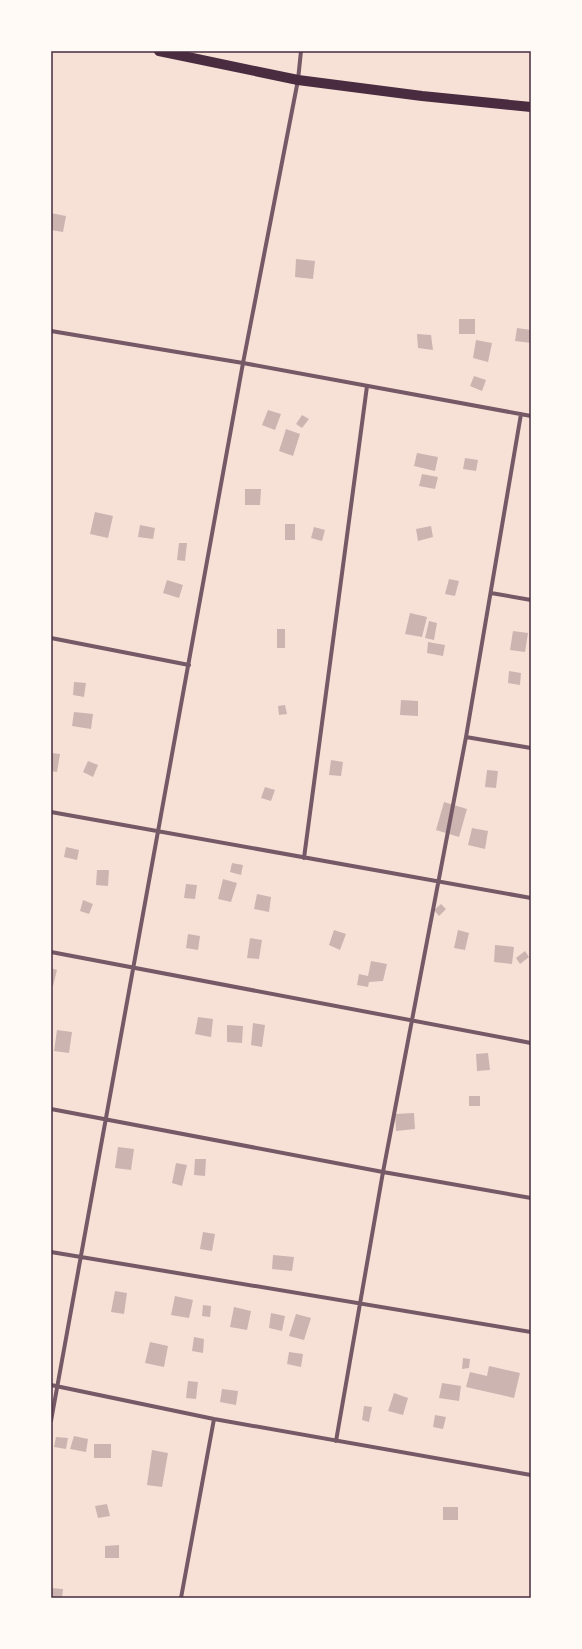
<svg xmlns="http://www.w3.org/2000/svg" width="582" height="1649" viewBox="0 0 582 1649" font-family="Lora,serif">
<rect width="100%" height="100%" fill="#f7e1d7"/>
<path fill="#ccb4b1" d="M51,213L66,216L63,232L51,230Z
M296,259L315,261L313,279L295,277Z
M459,319H475V334H459Z
M517,328L531,330V343L515,341Z
M417,334L431,335L433,350L418,348Z
M476,340L492,343L488,362L473,358Z
M474,376L486,380L482,391L470,386Z
M268,410L281,414L275,430L262,425Z
M302,415L309,419L302,428L296,424Z
M286,429L300,434L293,456L279,451Z
M417,453L438,457L435,471L414,466Z
M465,458L478,460L476,471L463,469Z
M422,474L438,477L435,489L419,486Z
M245,489H261L260,505H245Z
M95,512L113,516L108,538L90,534Z
M285,524H295V540H285Z
M140,525L155,528L153,539L138,537Z
M431,526L433,537L418,541L416,529Z
M314,527L325,530L322,541L311,538Z
M179,543H187L185,561L177,560Z
M449,579L459,581L455,596L445,594Z
M167,580L183,585L179,598L163,593Z
M410,613L427,617L422,637L405,634Z
M429,621L437,623L434,640L425,638Z
M277,629H285V648H277Z
M513,631L528,633L525,652L510,650Z
M428,642L445,645L443,656L427,653Z
M509,671L521,673L520,685L508,683Z
M74,682L86,683L84,697L73,695Z
M401,700L418,701V716L400,715Z
M285,705L287,714L279,715L278,706Z
M74,712L93,714L91,729L72,726Z
M51,753L60,754L57,772L51,771Z
M331,760L343,762L341,776L329,775Z
M88,761L98,765L93,777L83,772Z
M487,770L498,771L496,788L485,787Z
M265,787L275,790L271,801L261,798Z
M444,802L467,809L459,837L436,830Z
M472,828L488,831L485,849L468,845Z
M66,847L79,850L77,860L64,857Z
M232,863L243,865L241,875L230,872Z
M97,870H109L108,886L96,885Z
M223,879L237,883L231,902L218,899Z
M186,884L197,885L195,899L184,898Z
M257,894L271,897L269,912L254,909Z
M83,900L93,904L89,914L80,911Z
M441,904L446,909L439,916L434,910Z
M334,930L346,934L340,950L329,945Z
M458,930L469,933L465,950L454,948Z
M188,934L200,936L198,950L186,948Z
M250,938L262,940L259,959L247,958Z
M495,945L514,947L512,964L494,962Z
M525,951L529,957L520,964L516,958Z
M371,961L387,964L383,981L369,982L368,987L357,985L359,974L368,976Z
M51,968L57,970L53,986L51,985Z
M198,1017L213,1019L211,1037L195,1034Z
M253,1023L265,1025L262,1047L251,1045Z
M227,1025L243,1026L242,1043L227,1042Z
M57,1030L72,1032L69,1053L54,1051Z
M488,1053L490,1070L477,1071L476,1054Z
M469,1096H480V1106H469Z
M414,1113L415,1129L396,1131L395,1114Z
M118,1147L134,1149L131,1170L115,1168Z
M195,1159H206L205,1176L194,1175Z
M176,1163L187,1165L182,1186L172,1183Z
M203,1232L215,1234L212,1251L200,1249Z
M273,1255L294,1257L292,1271L272,1269Z
M115,1291L127,1293L124,1314L111,1312Z
M175,1296L193,1300L189,1318L171,1315Z
M203,1305L211,1306L210,1317L202,1316Z
M234,1307L251,1311L247,1330L230,1327Z
M271,1313L285,1316L282,1331L269,1328Z
M296,1314L311,1318L304,1340L289,1336Z
M194,1337L204,1339L203,1353L192,1351Z
M150,1342L168,1346L164,1367L145,1363Z
M289,1352L303,1354L301,1367L287,1364Z
M463,1358L470,1359L469,1368L462,1369Z
M489,1366L520,1373L514,1398L466,1387L470,1372L487,1376Z
M188,1381L198,1382L196,1399L186,1398Z
M442,1383L461,1386L459,1401L439,1398Z
M222,1389L238,1391L236,1405L220,1402Z
M394,1393L408,1398L403,1415L388,1411Z
M364,1406L372,1407L369,1422L362,1420Z
M435,1415L446,1417L443,1429L433,1427Z
M74,1436L88,1439L86,1452L70,1449Z
M56,1437L68,1438L66,1449L54,1447Z
M94,1444H111V1458H94Z
M152,1450L168,1453L162,1487L147,1485Z
M107,1504L110,1516L98,1518L95,1506Z
M443,1507H458V1520H443Z
M119,1545V1558H105V1546Z
M51,1588L63,1589L62,1598H51Z"/>
<g fill="none" stroke-linecap="round" stroke-linejoin="round">
<path stroke="#755966" stroke-width="4" d="M51,331L243,363L531,416
M491,593L531,600
M51,638L189,665
M466,737L531,748
M51,812L531,898
M304,858L367,386
M51,952L531,1043
M51,1109L383,1172L531,1198
M51,1252L531,1332
M51,1385L214,1419L531,1475
M51,1421L243,363L298,80L301,51
M336,1441L383,1172L466,737L521,414
M181,1598L214,1419"/>
<path stroke="#4a2c40" stroke-width="10" d="M159,51L298,80L422,96L531,107"/>
</g>
<rect width="582" height="1649" fill="none" stroke="#fffaf5" stroke-width="104"/>
<rect x="52" y="52" width="478" height="1545" fill="none" stroke="#4a2c40" stroke-width="1.5"/>
</svg>
